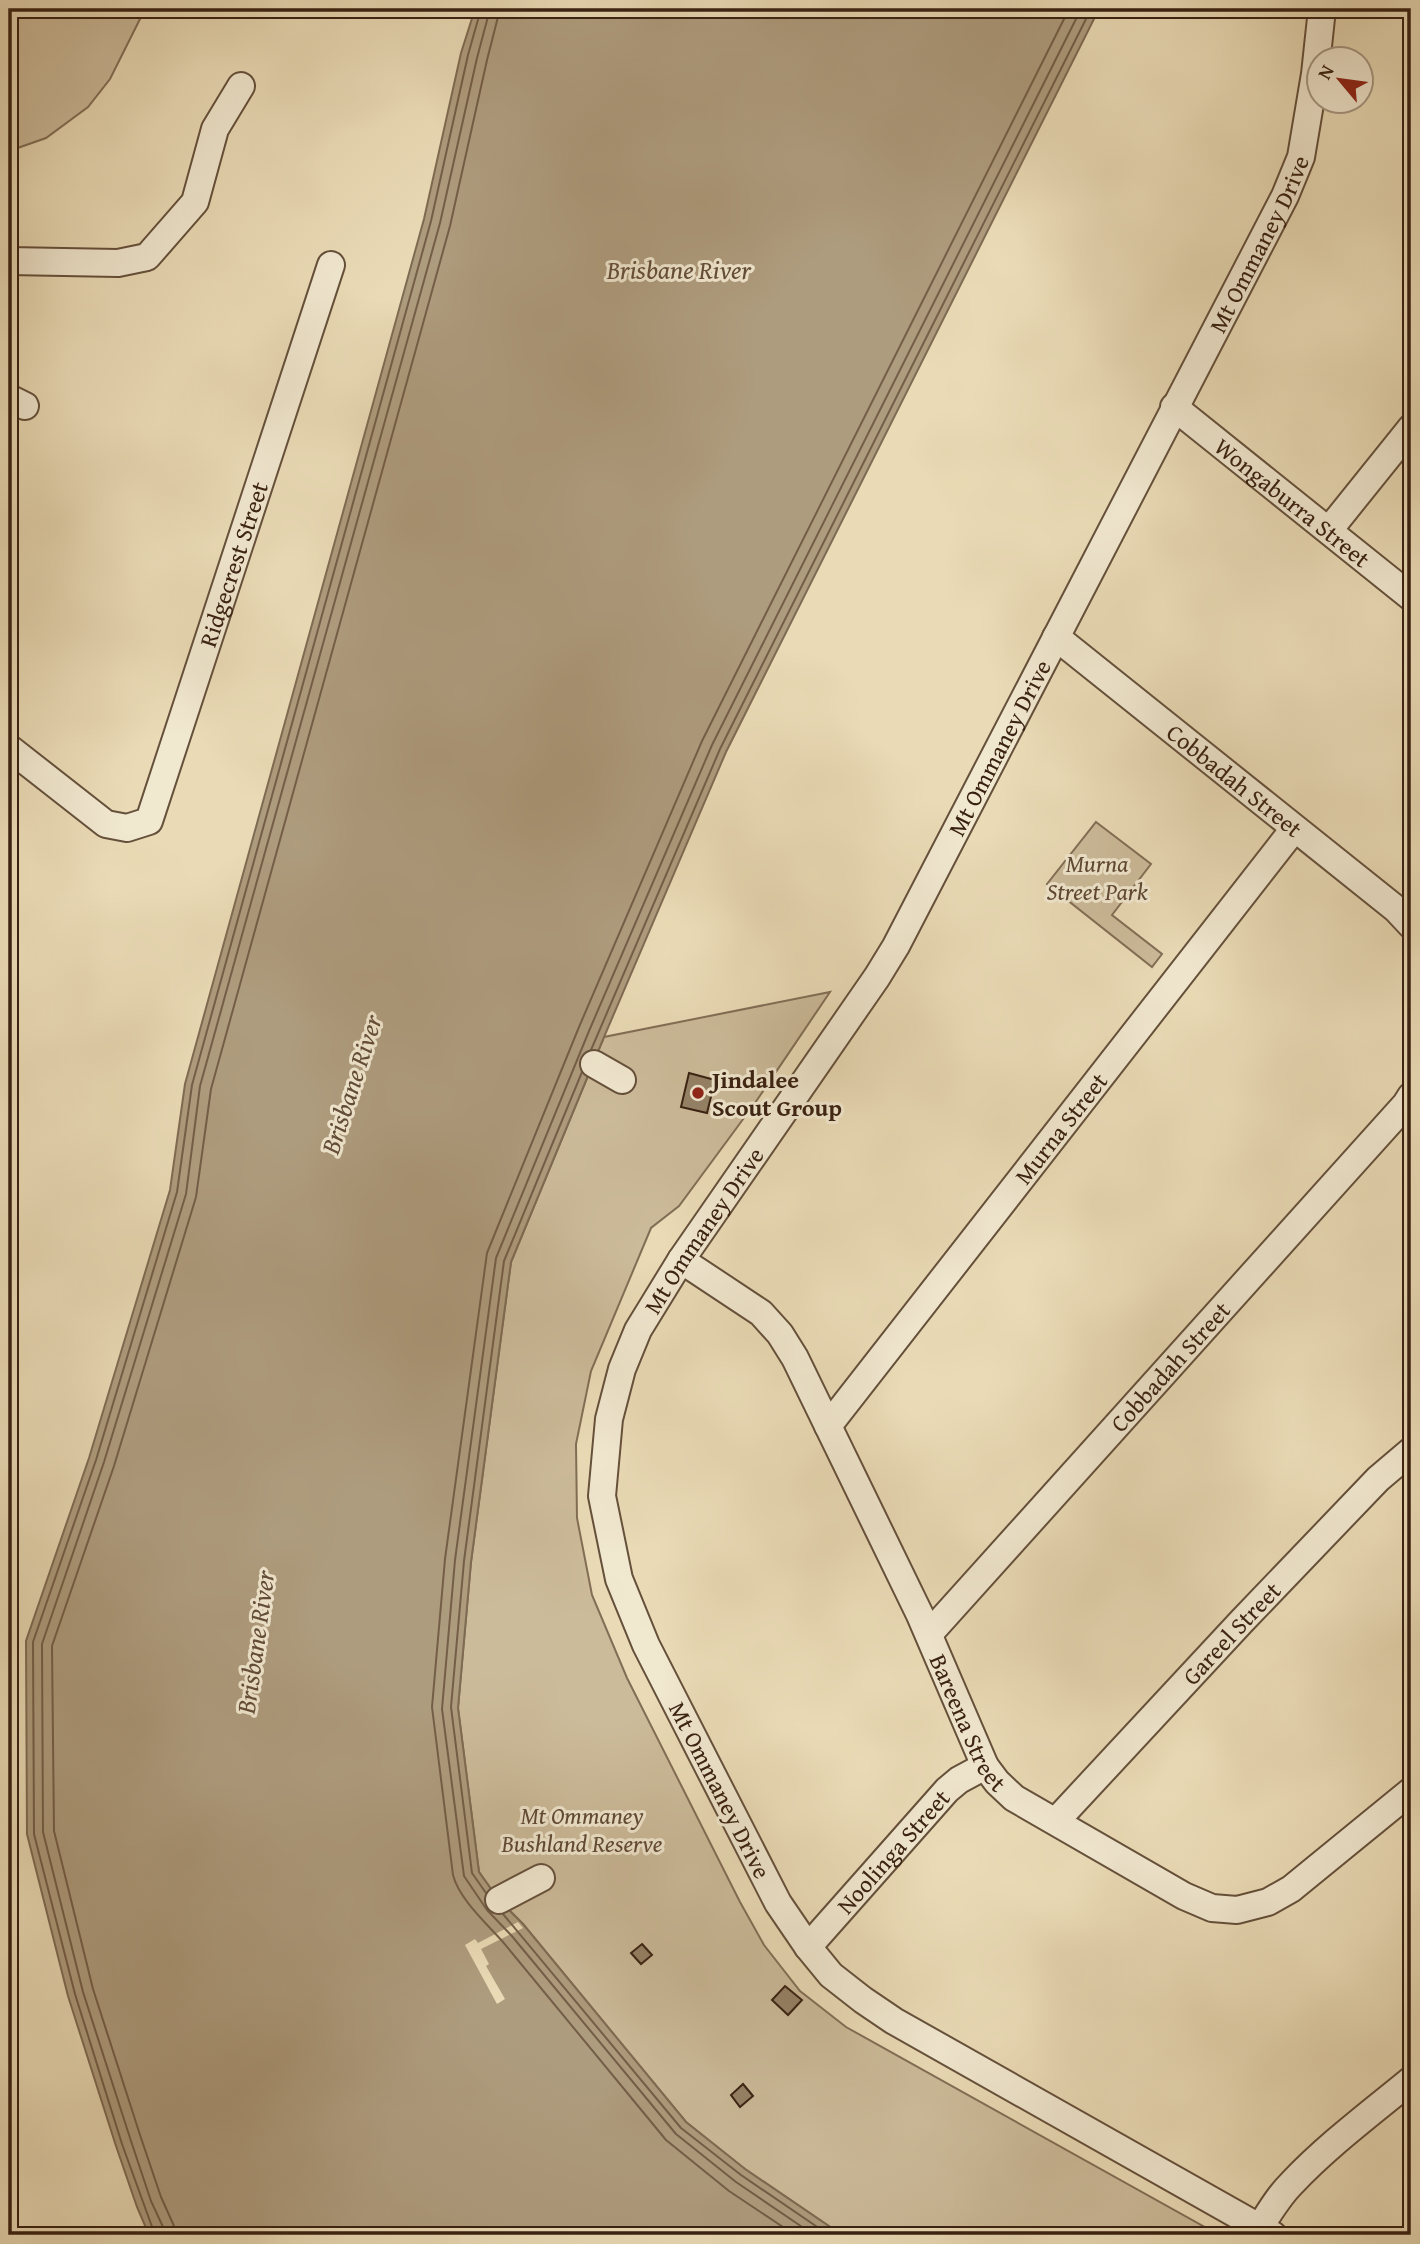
<svg xmlns="http://www.w3.org/2000/svg" width="1420" height="2244" viewBox="0 0 1420 2244" font-family="'Gentium Book Plus',serif">
<rect width="100%" height="100%" fill="#eadbb6"/>
<filter id="stains"><feTurbulence type="fractalNoise" baseFrequency=".00286" numOctaves="4"/><feColorMatrix values="0 0 0 0 .2 0 0 0 0 .09 0 0 0 0 .02 0 0 0 .5 -.17"/></filter>
<radialGradient id="worn" r=".72"><stop offset=".6" stop-color="#630" stop-opacity="0"/><stop offset="1" stop-color="#630" stop-opacity=".3"/></radialGradient>
<path fill="#ccbb9a" stroke="#826e56" stroke-width="2" d="M9,9H145L110,79L88,107L46,138L9,151Z
M1096,822L1151,864L1112,915L1162,954L1152,967L1047,884Z
M830,992L755,1103L679,1206L651,1228L591,1371L576,1444L577,1518L592,1595L627,1678L740,1902L764,1945L800,1991L846,2027L1219,2235H842L745,2169L686,2122L523,1924L499,1900L479,1872L458,1708L471,1562L511,1262L604,1037Z"/>
<path fill="#ae9c7e" stroke="#7f6b53" stroke-width="2" d="M475,9H1099L726,752L604,1037L511,1262L471,1562L458,1708L479,1872L499,1900L523,1924L686,2122L745,2169L842,2235H149L137,2207L116,2146L68,1996L27,1834L26,1641L89,1458L170,1190L185,1084L424,219L461,53Z"/>
<path fill="#eadbb6" d="M518,1922L523,1928L481,1949L489,1964L486,1966L505,1999L497,2004L465,1945L475,1939L478,1943Z"/>
<g fill="none" stroke-linecap="round" stroke-linejoin="round">
<path stroke="#745e48" stroke-width="2" d="M591,1050L720,749L1091,9
M486,1893L472,1873L451,1707L464,1561L504,1261L582,1072
M503,1914L681,2128L741,2175L829,2235
M155,2235L122,2144L75,1994L34,1834L33,1642L96,1460L177,1192L192,1085L431,221L468,55L481,9
M164,2235L163,2227L151,2201L131,2141L83,1992L43,1832L42,1644L104,1462L186,1194L200,1086L440,223L477,58L490,9
M175,2235L174,2226L161,2197L141,2138L93,1989L54,1831L52,1646L114,1466L196,1197L211,1089L450,226L487,60L500,9
M795,2235L729,2191L666,2140L503,1942C487,1924 459,1899 453,1875L432,1707L445,1559L487,1253L579,1027L702,741L1069,9
M814,2235L736,2182L676,2134L511,1935L487,1910L464,1876L442,1709L455,1560L496,1258L589,1031L712,745L1081,9"/>
</g>
<path fill="#958267" stroke="#392112" stroke-width="2" d="M689,1073L715,1080L707,1113L681,1107Z
M642,1944L652,1955L641,1964L631,1953Z
M785,1986L802,2000L788,2015L772,2000Z
M743,2084L753,2096L740,2107L731,2095Z"/>
<g fill="none" stroke-linecap="round" stroke-linejoin="round">
<defs>
<g id="minor">
<path d="M9,261L118,263L147,257L195,202L215,129L241,86"/>
<path d="M9,398L25,406"/>
<path id="s1" d="M1174,407L1411,597"/>
<path d="M1329,530L1411,428"/>
<path id="s2" d="M1056,637L1396,909L1411,925"/>
<path id="s3" d="M9,748L106,824L127,828L149,821L331,265"/>
<path d="M594,1064L622,1080"/>
<path id="s4" d="M681,1260L761,1313L780,1334L795,1358L920,1615L985,1766L997,1782L1014,1798L1184,1896L1212,1908L1237,1910L1268,1902L1291,1889L1411,1791"/>
<path id="s5" d="M828,1426L1294,829"/>
<path id="s6" d="M929,1634L1406,1104L1411,1096"/>
<path id="s7" d="M1056,1821L1241,1622L1378,1479L1411,1451"/>
<path d="M499,1900L541,1878"/>
<path id="s8" d="M808,1947L947,1790L959,1780L985,1766"/>
<path d="M1260,2227C1270,2211 1279,2196 1292,2183C1328,2145 1371,2113 1411,2080"/>
<path id="s9" d="M1273,2235L894,2021L863,2000L831,1975L808,1947L778,1903L646,1645L619,1579L602,1496L609,1419L622,1369L638,1330L681,1260L877,977L896,946L1285,196L1301,157L1315,74L1322,9"/>
</g>
</defs>
<use href="#minor" stroke="#65503b" stroke-width="30"/>
<use href="#minor" stroke="#f1e8d0" stroke-width="26"/>
</g>
<circle fill="#8f2418" stroke="#f1e8d0" stroke-width="2.5" cx="698" cy="1093" r="7"/>
<g text-anchor="middle" dominant-baseline="central" stroke-width="6" stroke-linejoin="round" paint-order="stroke">
<g font-size="24" fill="#392112" stroke="#f1e8d0">
<text stroke="none"><textPath href="#s9" startOffset="2473">Mt Ommaney Drive</textPath></text>
<text stroke="none"><textPath href="#s1" startOffset="152">Wongaburra Street</textPath></text>
<text stroke="none"><textPath href="#s3" startOffset="438">Ridgecrest Street</textPath></text>
<text stroke="none"><textPath href="#s9" startOffset="1906">Mt Ommaney Drive</textPath></text>
<text stroke="none"><textPath href="#s2" startOffset="229">Cobbadah Street</textPath></text>
<text stroke="none"><textPath href="#s5" startOffset="378">Murna Street</textPath></text>
<text stroke="none"><textPath href="#s9" startOffset="1339">Mt Ommaney Drive</textPath></text>
<text stroke="none"><textPath href="#s6" startOffset="360">Cobbadah Street</textPath></text>
<text stroke="none"><textPath href="#s7" startOffset="257">Gareel Street</textPath></text>
<text stroke="none"><textPath href="#s4" startOffset="556">Bareena Street</textPath></text>
<text transform="translate(720 1790) rotate(63)">Mt Ommaney Drive</text>
<text stroke="none"><textPath href="#s8" startOffset="128">Noolinga Street</textPath></text>
</g>
<g font-size="24" font-style="italic" fill="#5e4834" stroke="#f1e8d0">
<text x="1097" y="863">Murna<tspan x="1097" dy="28">Street Park</tspan></text>
<text x="582" y="1815">Mt Ommaney<tspan x="582" dy="28">Bushland Reserve</tspan></text>
</g>
<g font-size="24" font-weight="bold" fill="#392112" stroke="#f1e8d0" text-anchor="start">
<text x="712" y="1079">Jindalee<tspan x="712" dy="28">Scout Group</tspan></text>
</g>
<g font-size="26" font-style="italic" fill="#624c38" stroke="#f1e8d0">
<text x="679" y="269">Brisbane River</text>
<text transform="translate(351 1084) rotate(-72)">Brisbane River</text>
<text transform="translate(255 1642) rotate(-82)">Brisbane River</text>
</g>
</g>
<rect width="1420" height="2244" fill="none" stroke="#eadbb6" stroke-width="35"/>
<rect x="10" y="10" width="1399" height="2223" fill="none" stroke="#392112" stroke-width="3.5"/>
<rect x="18" y="18" width="1385" height="2209" fill="none" stroke="#392112" stroke-width="2"/>
<g transform="translate(1340 80) rotate(299)"><circle r="33" fill="#f1e8d0" stroke="#a79884" stroke-width="2"/>
<path d="M0-5L12 26L0 18L-12 26Z" fill="#8f2418"/>
<text y="-10" font-size="19" font-weight="bold" text-anchor="middle" fill="#392112">N</text>
</g>
<rect width="100%" height="100%" filter="url(#stains)"/>
<rect width="100%" height="100%" fill="url(#worn)"/>
</svg>
